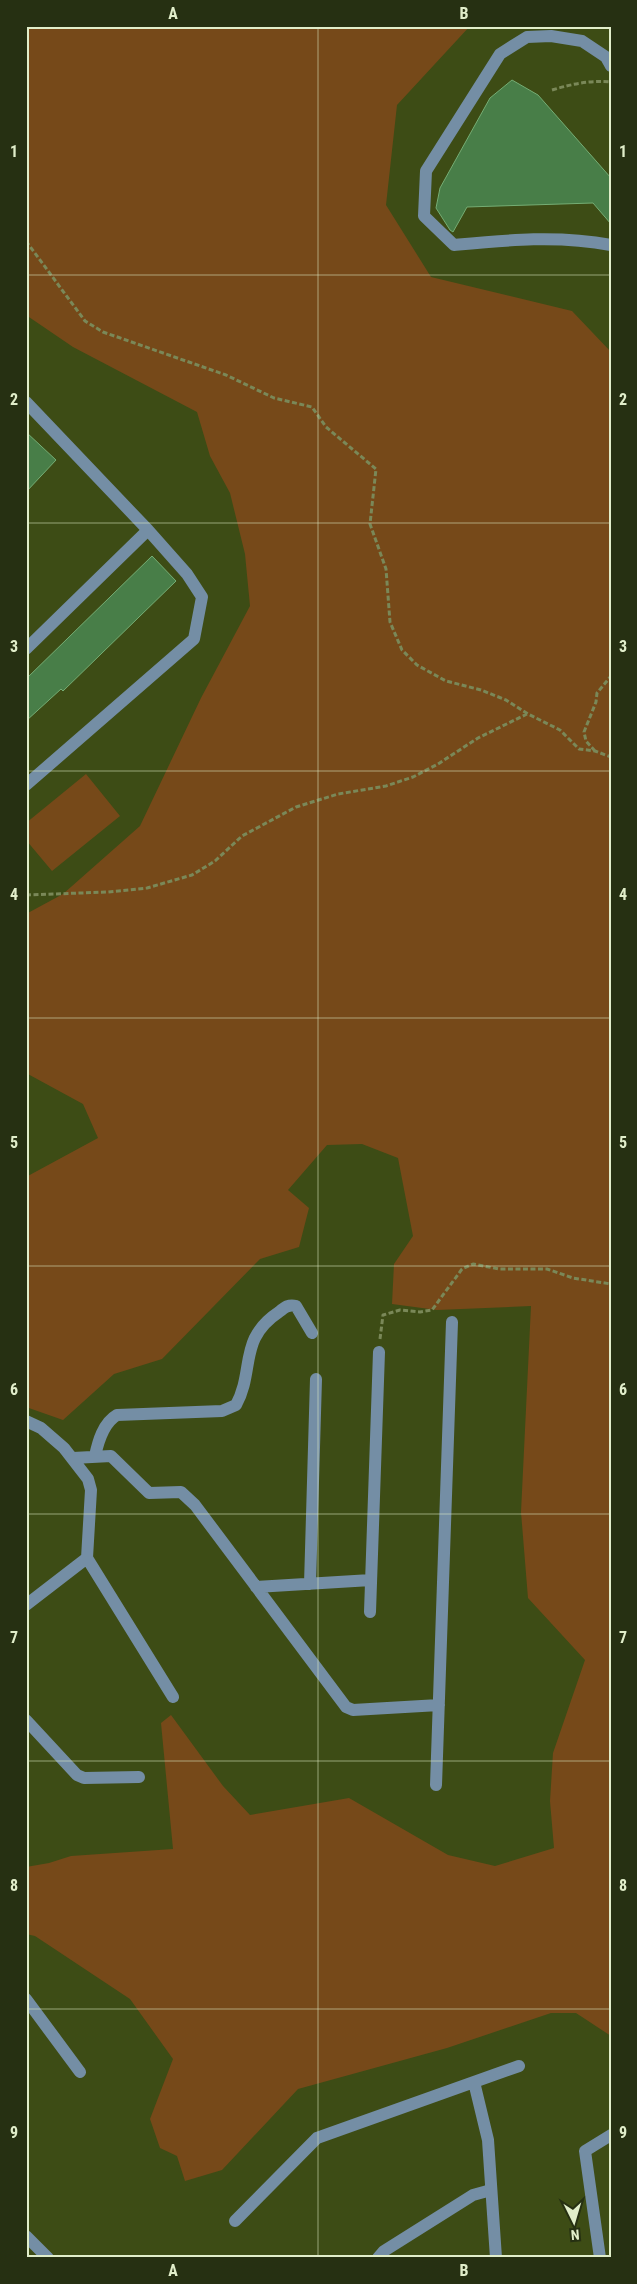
<svg xmlns="http://www.w3.org/2000/svg" width="637" height="2284" viewBox="0 0 637 2284" font-family="'Roboto Condensed',sans-serif">
<rect width="100%" height="100%" fill="#3d4c15"/>
<path fill="#764919" d="M26,26H470L397,105L386,205L431,277L572,311L611,352V2036L576,2013H551L447,2048L298,2089L222,2170L185,2181L177,2156L160,2148L150,2119L173,2059L130,1999L35,1936L26,1934V1867L49,1863L71,1856L173,1849L161,1723L171,1715L223,1786L250,1815L349,1798L448,1855L495,1866L554,1848L550,1801L553,1753L585,1660L528,1598L521,1512L531,1306L437,1310L392,1304L394,1264L413,1236L398,1158L362,1144L327,1145L288,1190L309,1208L299,1247L260,1259L162,1359L114,1374L63,1420L26,1407V1177L98,1138L83,1104L26,1073V914L63,894L140,826L201,698L250,606L245,554L230,493L210,456L197,412L73,347L26,315Z
M86,774L120,816L52,871L26,840V823Z"/>
<path fill="#487e48" stroke="#75ad74" d="M512,80L538,95L611,178V224L593,203L467,207L453,232L450,230L436,208L440,188L490,98Z
M26,432L56,460L26,492Z
M152,556L176,581L63,691L61,689L26,721V679Z"/>
<g fill="none" stroke-linecap="round" stroke-linejoin="round">
<path stroke="#7a8858" stroke-width="3" stroke-dasharray="5 2.5" stroke-linecap="butt" d="M552,90C572,84 590,80 611,82
M26,241L85,321L103,332L226,375L274,398L312,407L326,427L376,469L370,524L386,569L390,622L402,650L417,665L446,681L481,690L506,700L528,714L560,730L579,749L595,751L611,757
M595,751L586,741L584,732L596,702L597,693L611,676
M26,895L108,892L147,888L192,875L215,861L242,836L296,807L338,794L386,786L413,777L438,764L478,738L527,714
M380,1339L383,1315L400,1310L420,1312L432,1310L462,1269L473,1264L499,1269H547L573,1278L611,1284"/>
<path stroke="#748ea5" stroke-width="12" d="M611,66L606,57L582,41L551,36L527,37L500,54L426,171L424,216L454,245C507,240 558,235 611,245
M26,402L148,530L187,574L202,597L194,639L26,785
M26,649L148,530
M26,1421L41,1428L64,1448L88,1479L91,1490L87,1558L173,1697
M95,1456C98,1442 103,1423 117,1415L222,1411L236,1405C255,1370 238,1339 279,1312C285,1307 289,1304 296,1306L312,1333
M73,1458L111,1456L149,1493L181,1492L195,1505L346,1707L353,1710L439,1705
M310,1584L316,1379
M256,1587L371,1580
M26,1605L87,1558
M370,1612L379,1352
M26,1720L77,1775L84,1778L139,1777
M436,1785L452,1322
M26,1999L80,2072
M474,2082L488,2140L496,2258
M235,2221L317,2138L519,2066
M26,2236L48,2258
M378,2258L384,2251L473,2195L491,2190
M600,2258L585,2151L611,2135"/>
</g>
<path fill="none" stroke="#e1eeca" stroke-width="1" stroke-opacity="0.55" d="M318,26V2258M26,275H611M26,523H611M26,771H611M26,1018H611M26,1266H611M26,1514H611M26,1761H611M26,2009H611"/>
<rect width="637" height="2284" fill="none" stroke="#263012" stroke-width="55"/>
<g transform="translate(574 2222) rotate(175)" stroke="#263012" stroke-width="4" paint-order="stroke">
<path d="M0-4L9 19L0 12L-9 19Z" fill="#e1eeca"/>
<text y="-8" font-size="14" font-weight="bold" text-anchor="middle" fill="#e1eeca">N</text>
</g>
<rect x="28" y="28" width="582" height="2228" fill="none" stroke="#e1eeca" stroke-width="2"/>
<g font-size="16" text-anchor="middle" font-weight="bold" fill="#e1eeca">
<text x="173" y="19">A</text>
<text x="464" y="19">B</text>
<text x="14" y="157">1</text>
<text x="623" y="157">1</text>
<text x="14" y="405">2</text>
<text x="623" y="405">2</text>
<text x="14" y="652">3</text>
<text x="623" y="652">3</text>
<text x="14" y="900">4</text>
<text x="623" y="900">4</text>
<text x="14" y="1148">5</text>
<text x="623" y="1148">5</text>
<text x="14" y="1395">6</text>
<text x="623" y="1395">6</text>
<text x="14" y="1643">7</text>
<text x="623" y="1643">7</text>
<text x="14" y="1891">8</text>
<text x="623" y="1891">8</text>
<text x="14" y="2138">9</text>
<text x="623" y="2138">9</text>
<text x="173" y="2276">A</text>
<text x="464" y="2276">B</text>
</g>
</svg>
